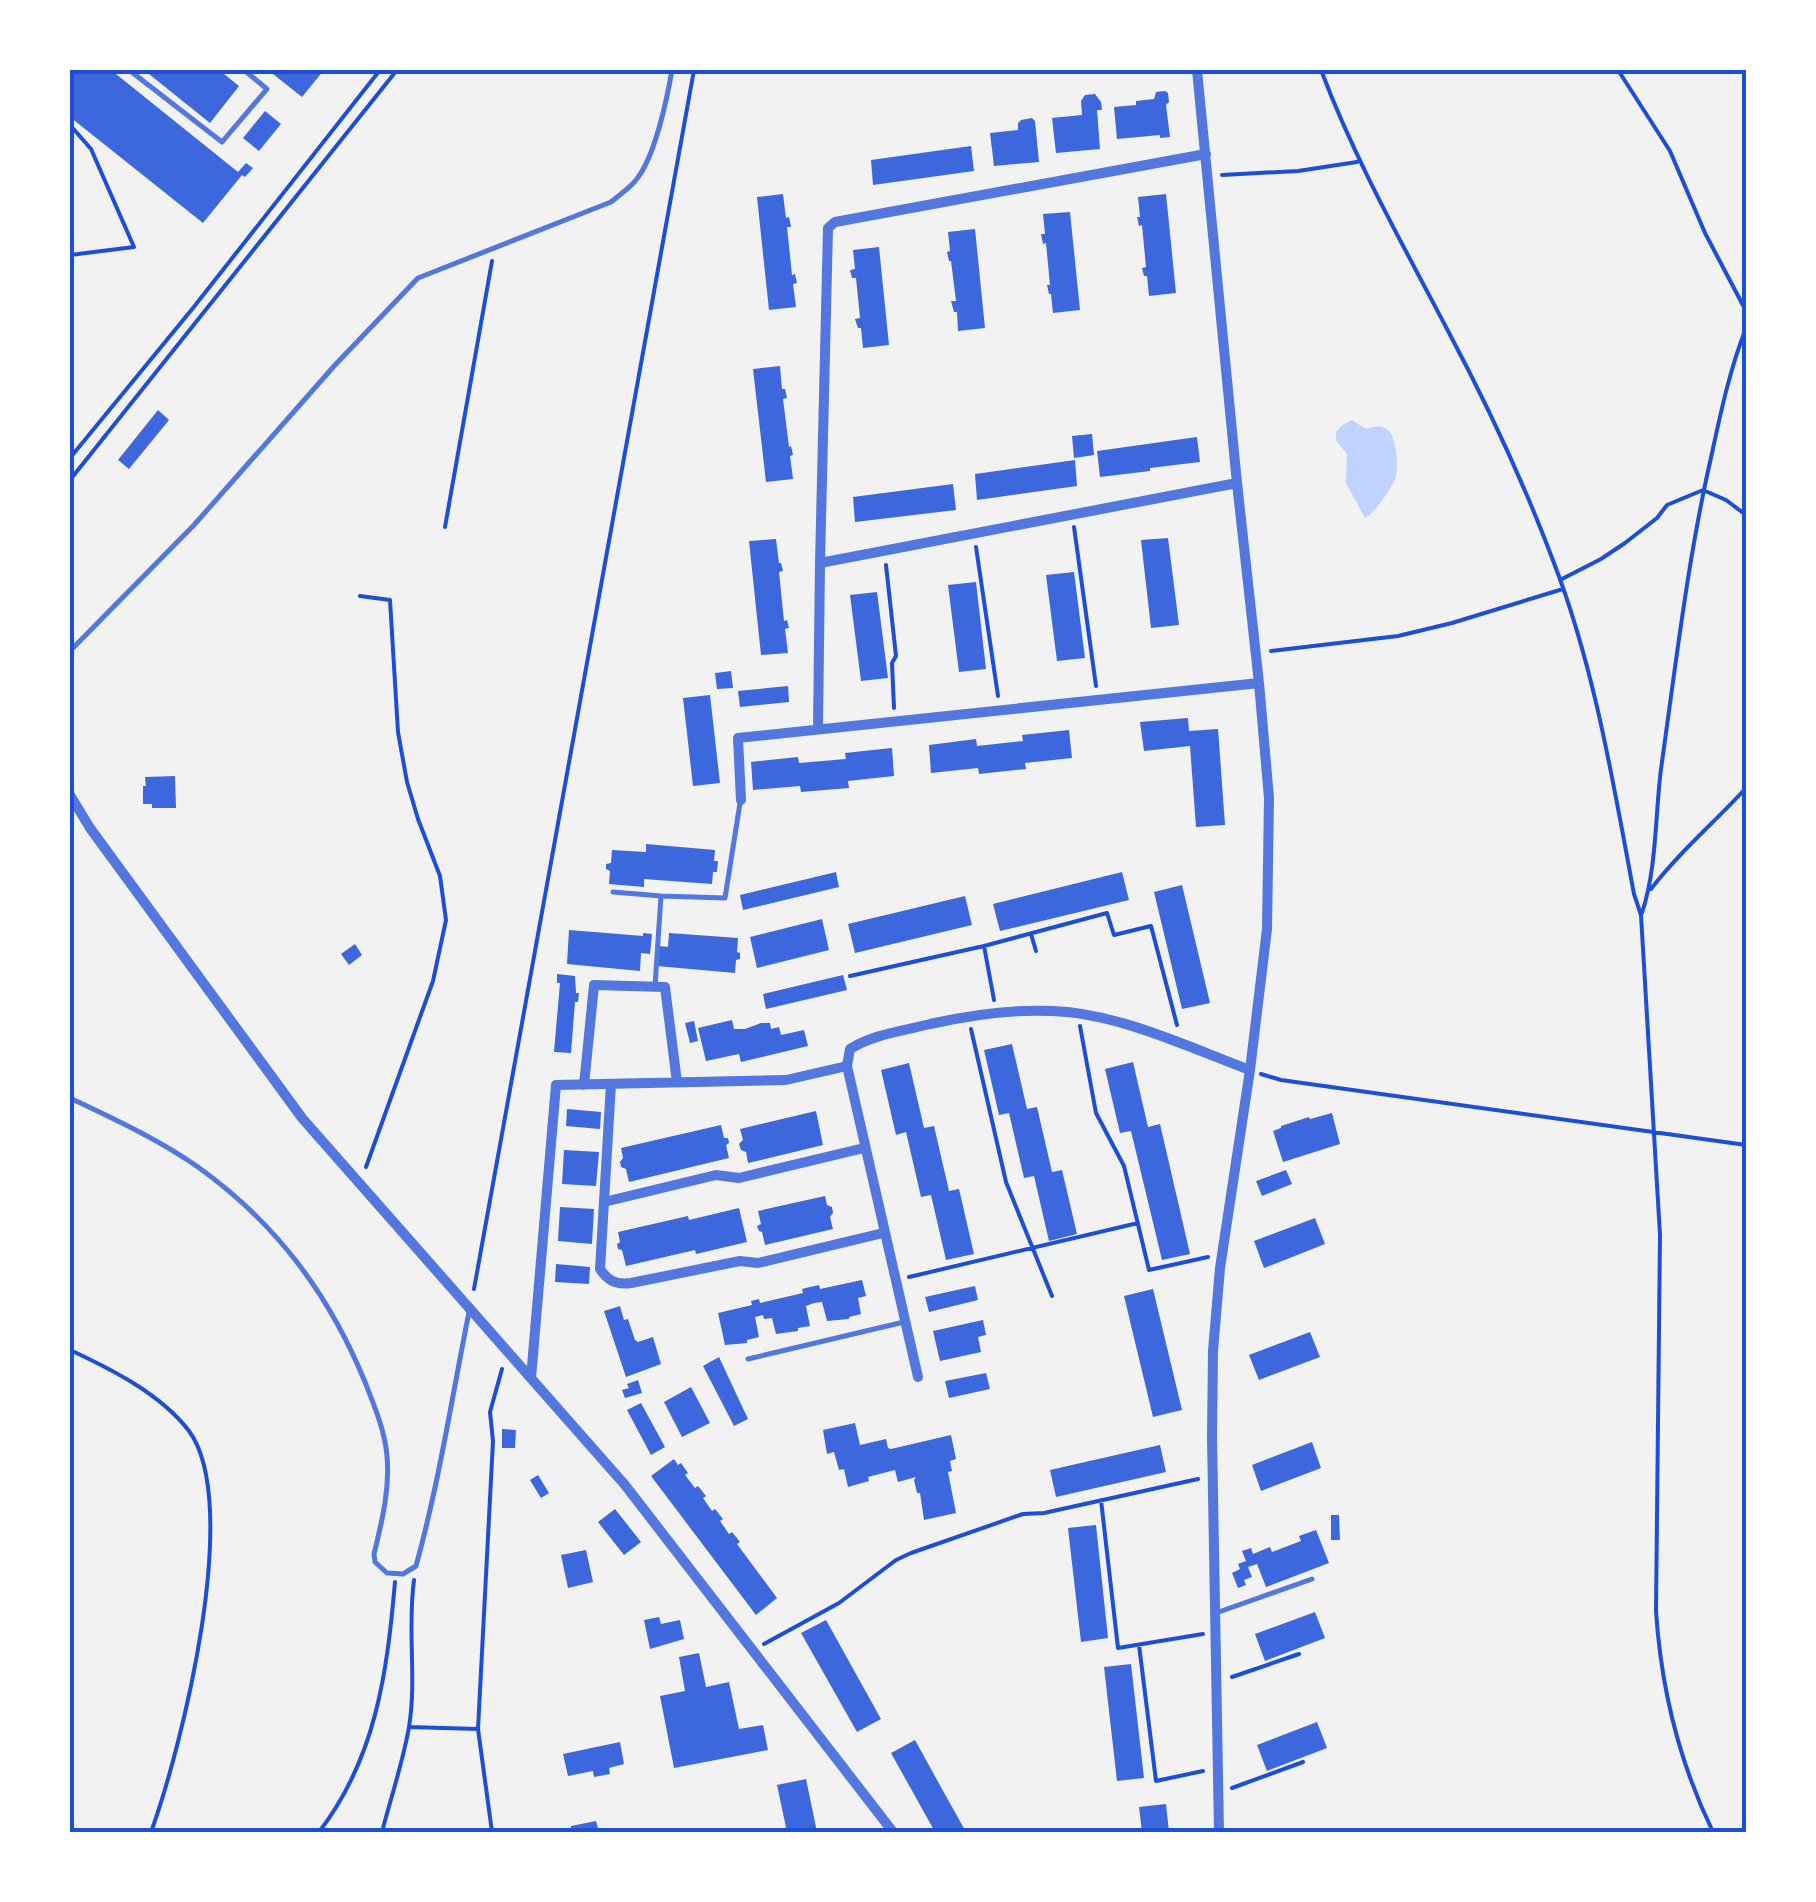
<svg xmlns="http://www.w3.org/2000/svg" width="1816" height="1902" viewBox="0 0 1816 1902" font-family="Rubik,sans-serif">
<rect width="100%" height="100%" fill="#f2f2f2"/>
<path fill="#bfd3fe" d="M1352,420L1366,429C1374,427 1382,424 1389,431C1397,440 1399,469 1395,479C1390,490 1375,513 1365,518L1346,483L1347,454L1336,440V432L1341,426Z"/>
<path fill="#3d67dc" d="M70,70H111L238,172L246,163L253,168L245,177L242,175L203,223L70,117Z
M144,70H219L239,86L210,123Z
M268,70H324L302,97Z
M1165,91L1168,93L1169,102L1166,105L1170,137L1160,138V135L1117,139L1114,107L1136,105V101L1154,99L1156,92Z
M1095,94L1101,102L1102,110H1097L1100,149L1056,153L1052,118L1082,115L1081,101L1085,95Z
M265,111L281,124L259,151L243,138Z
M1032,118L1035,121L1039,162L994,166L990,133L1018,130V123L1021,120Z
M971,146L974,171L873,185L871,160Z
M783,194L786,218L789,217L791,227H787L792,275L795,274L797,283L793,284L796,307L769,310L757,197Z
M1166,194L1176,293L1149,296L1147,276H1144L1142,268L1146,267L1142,225L1139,226L1137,217H1140L1138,197Z
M1070,212L1080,310L1053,313L1051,294H1049L1047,285H1050L1046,243L1043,244L1041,234H1045L1043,214Z
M975,229L985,328L958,331L957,312H954L951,301H956L951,261H949L947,252L950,251L948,232Z
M879,247L889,345L863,348L861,328H858L855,319L860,318L856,278H852L850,270L855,269L853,250Z
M780,366L782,389H785L787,398L783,399L789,447L791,446L793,455L790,456L793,479L766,482L753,369Z
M158,410L169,420L129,469L118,460Z
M1092,434L1094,455L1074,458L1072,436Z
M1197,437L1200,462L1150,468V471L1100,477L1097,451Z
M1075,460L1077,486L977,500L975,474Z
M953,484L956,510L855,522L853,497Z
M1168,538L1179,625L1151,628L1141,540Z
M776,539L779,563H781L783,571L779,572L784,621L787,620L789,628L785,629L788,653L761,655L749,541Z
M1074,572L1085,658L1057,661L1046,575Z
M976,582L986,669L959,672L948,585Z
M877,592L888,678L861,681L850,595Z
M731,671L733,688L717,689L715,673Z
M788,686L789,702L740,707L738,691Z
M710,695L720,783L693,786L683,698Z
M1188,718L1189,731L1218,729L1225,825L1196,827L1190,746L1144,751L1140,722Z
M1069,730L1072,758L1025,763L1026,769L979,774L978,768L931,773L929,745L976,739L977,746L1023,741L1022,735Z
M892,748L894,776L848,781L849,788L801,792L800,786L753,790L751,762L798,757L799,763L846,759L845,753Z
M175,776L176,808H152V804H143V786H146L145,777Z
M646,844L715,850L714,861H718L717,872H713L712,884L644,879V887L609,884L610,871L606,869V864L611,863L612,850L646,852Z
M836,872L839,887L743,910L740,895Z
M1122,872L1129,900L1000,931L993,904Z
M1182,885L1210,1003L1182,1009L1154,892Z
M965,896L972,925L855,953L848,924Z
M822,919L829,950L757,968L750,937Z
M569,930L643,936V933L652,934L650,954L641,953L640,971L567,964Z
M669,933L738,938L737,952L740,953V959L736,960L735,973L657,966L659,946L668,947Z
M355,944L362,955L349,965L341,954Z
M557,974L575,976L576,993H579L578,1002H575L571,1053L554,1052L560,983H557Z
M843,975L847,990L766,1009L763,994Z
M732,1020L734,1029H745L761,1023H770L771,1029L779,1027L781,1035L804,1030L808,1046L741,1062L739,1054L706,1061L698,1028Z
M694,1021L698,1041L690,1043L685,1023Z
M1012,1044L1027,1109L1037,1107L1052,1172L1062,1170L1077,1234L1049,1241L1034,1176L1024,1178L1009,1113L999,1115L984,1050Z
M1133,1062L1148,1127L1160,1124L1190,1254L1162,1260L1131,1131L1120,1133L1105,1069Z
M909,1063L924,1128L934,1126L949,1191L959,1189L974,1254L946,1260L931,1195L921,1197L906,1132L896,1135L881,1070Z
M567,1109L601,1112L600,1129L566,1126Z
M816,1111L823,1145L748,1163L746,1152L741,1150L739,1144L743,1140L740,1129Z
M1332,1113L1340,1144L1283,1162L1273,1131L1281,1128V1126L1309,1117L1310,1119Z
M721,1125L724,1138H728L729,1143L726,1145L729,1158L629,1182L626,1169L621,1167L620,1162L623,1158L621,1148Z
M564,1150L599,1152L596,1186L562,1184Z
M1286,1170L1292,1184L1262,1196L1256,1181Z
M825,1196L827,1205L832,1207L833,1213L830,1217L833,1229L765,1245L762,1232L759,1231L757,1226L761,1224L758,1211Z
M560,1207L594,1209L592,1244L558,1241Z
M739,1208L747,1242L696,1254L695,1250L626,1266L622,1250L618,1249L617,1244L620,1242L618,1232L688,1216L689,1220Z
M1315,1218L1325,1244L1264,1268L1254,1241Z
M556,1264L590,1267L589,1284L555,1282Z
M862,1280L866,1296L858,1298L861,1314L849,1317V1319L827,1321L822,1302L814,1303L806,1306L810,1326L798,1328V1331L776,1334L772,1318L764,1319L763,1315L755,1317L759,1337L747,1340V1343L725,1345L718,1313L752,1305L751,1301L759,1299L760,1303L803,1293L802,1289L810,1287L819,1285L820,1289Z
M975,1286L978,1300L929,1312L925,1297Z
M1153,1289L1182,1410L1153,1417L1124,1296Z
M620,1306L624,1320L628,1319L635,1340L638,1342L653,1337L661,1364L626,1377L604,1311Z
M983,1320L986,1335L978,1337L981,1352L940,1361L933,1331Z
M1310,1332L1320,1357L1259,1380L1249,1355Z
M719,1357L748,1419L734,1426L703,1366Z
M986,1373L990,1389L949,1398L945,1381Z
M638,1380L642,1393L625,1398L622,1390L629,1388L627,1384Z
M691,1387L710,1423L682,1437L664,1402Z
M641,1403L665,1447L651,1455L627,1410Z
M855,1423L860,1445L886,1439L888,1448L891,1449L951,1435L956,1459L950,1461L952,1471L948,1472L956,1513L924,1520L920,1493H917L914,1480L916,1477L898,1482L895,1470L868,1477L869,1481L848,1487L844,1469L839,1470L834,1452L827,1454L823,1430Z
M502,1429L516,1430L515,1448H502Z
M1312,1442L1321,1468L1261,1491L1252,1465Z
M1160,1445L1166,1472L1056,1497L1050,1470Z
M674,1459L678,1465L681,1463L688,1473L685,1475L695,1488L698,1486L706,1496L703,1498L712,1511L715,1509L723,1519L720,1521L729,1534L732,1532L740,1542L737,1544L777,1598L756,1615L651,1476Z
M538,1475L549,1493L541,1498L530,1480Z
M615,1509L641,1542L624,1555L598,1522Z
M1331,1515H1339L1340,1540H1331Z
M1096,1525L1108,1638L1081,1642L1068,1528Z
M1316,1530L1329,1563L1266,1587L1257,1564L1248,1567L1252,1577L1244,1580L1246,1585L1238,1588L1232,1573L1240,1569L1238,1564L1246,1561L1242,1551L1251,1548L1253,1554L1270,1547L1272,1552L1301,1541L1299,1536Z
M586,1550L593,1582L568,1588L561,1555Z
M1315,1612L1325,1638L1265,1661L1255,1634Z
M659,1617L661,1624L680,1620L684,1639L650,1649L644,1620Z
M826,1620L881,1719L857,1732L801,1633Z
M699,1653L706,1687L729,1682L739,1729L763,1725L768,1750L674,1768L660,1696L685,1691L679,1657Z
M1131,1664L1144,1778L1117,1781L1104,1667Z
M1317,1722L1327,1748L1267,1771L1257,1745Z
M915,1740L942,1789L966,1832H935L891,1753Z
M620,1742L624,1764L609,1768L610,1774L594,1777L593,1771L568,1776L563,1754Z
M806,1779L817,1832H787L777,1785Z
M1166,1804L1169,1832H1142L1139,1807Z
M596,1821L599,1832H560V1830L571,1828V1826Z"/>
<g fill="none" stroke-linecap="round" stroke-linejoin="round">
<path stroke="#1d4ed8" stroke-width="4" d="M1321,70C1355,160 1402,243 1447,329C1487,404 1524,483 1554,563C1595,670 1613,782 1634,894L1641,915L1660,1235L1656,1611C1661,1688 1679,1762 1713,1832
M1618,70L1670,151L1705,233L1746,311
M70,125L91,149L134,247L70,255
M1222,175L1298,171L1357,162
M70,458L193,308L380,70
M70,480L397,70
M445,527L492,261
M1074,527L1096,686
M976,547L998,696
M886,565L896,656L892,663L894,708
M1560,580L1601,559L1625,543L1657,518L1667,505L1703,490L1726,500L1746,515
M360,596L390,600L398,732L407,782L418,819L440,876L446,920L433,981L366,1167
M1271,651L1398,636L1452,623L1563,589
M1651,889C1679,852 1715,822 1746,788
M1642,913C1657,867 1655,816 1661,769C1676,663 1688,557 1712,453C1721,411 1730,369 1746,328
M1031,934L1036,951
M984,946L994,1000
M850,976L984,946L1107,913L1114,935L1151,926L1177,1025
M1080,1026L1096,1113L1124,1166L1149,1270L1208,1257
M971,1029L1006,1182L1052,1296
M1261,1074L1281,1080L1746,1145
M909,1277L1138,1223
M474,1289L694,70
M70,1350C111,1369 161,1394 189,1431C243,1504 181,1750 151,1832
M1101,1500L1118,1648L1203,1634
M764,1644L839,1603L896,1560L911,1553L1023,1514L1044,1513L1198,1479
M1139,1645L1156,1781L1203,1771
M1232,1677L1299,1654
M409,1727L478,1729
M1232,1788L1303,1762
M319,1832C376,1758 387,1673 395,1582
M382,1832C391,1797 403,1762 409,1727C417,1678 407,1629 414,1580
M492,1832L478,1729L493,1441L490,1412L502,1369"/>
<path stroke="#5277de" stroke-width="5" d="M129,70L222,142L267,89L244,70
M70,651L194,525L335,365L418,278L611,202C619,195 630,188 636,180C655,157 667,99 672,70
M613,892L661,896L725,898L740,803
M655,986L661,896
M70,1098C114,1119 158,1139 198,1167C276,1223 329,1294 365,1382C374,1405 385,1431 387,1456C390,1490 382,1521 374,1554L375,1562L387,1573L403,1574L416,1566C439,1483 452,1397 469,1312
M748,1359L904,1322
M1216,1613L1312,1579"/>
<path stroke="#5277de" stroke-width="10" d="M1197,70L1237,483L1259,683L1269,798L1267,929L1250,1070L1220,1268L1213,1351L1212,1437L1219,1832
M820,563L1237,483
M818,729L820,563L828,228L835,222L1206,154
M70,795L90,828L302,1118L625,1485L893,1832
M741,800L738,738L1259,683
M611,1084L600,1269C608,1281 616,1285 631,1283L740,1261L758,1263L883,1233
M584,1085L594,985L665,987L677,1082
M604,1202L716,1175L739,1178L864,1148
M918,1377L847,1066L850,1049C874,1034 903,1031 930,1024C970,1015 1011,1009 1052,1011C1118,1013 1188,1047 1250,1070
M531,1378L556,1085L786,1080L847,1066"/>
</g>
<rect width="1816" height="1902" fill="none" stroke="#ffffff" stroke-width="145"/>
<rect x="72" y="72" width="1672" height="1758" fill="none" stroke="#1d4ed8" stroke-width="4"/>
</svg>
